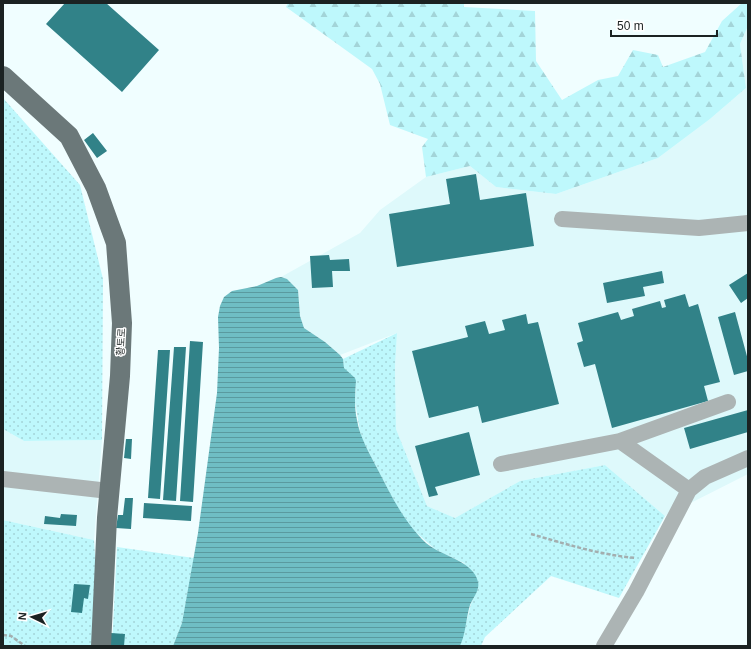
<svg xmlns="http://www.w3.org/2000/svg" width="751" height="649" viewBox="0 0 751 649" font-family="Arial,'Noto Sans KR',sans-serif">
<defs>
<pattern id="grass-dots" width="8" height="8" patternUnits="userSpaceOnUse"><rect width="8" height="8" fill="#bef8fc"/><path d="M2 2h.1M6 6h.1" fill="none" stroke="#a3d4d8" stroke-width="1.8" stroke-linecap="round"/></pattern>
<pattern id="forest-firs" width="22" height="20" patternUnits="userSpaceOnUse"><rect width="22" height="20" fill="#bef8fc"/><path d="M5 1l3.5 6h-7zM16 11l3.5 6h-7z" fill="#a3d4d8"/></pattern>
<pattern id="water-rules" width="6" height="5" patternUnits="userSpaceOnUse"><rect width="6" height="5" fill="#6fbec4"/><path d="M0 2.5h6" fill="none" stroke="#5a9a9f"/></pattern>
</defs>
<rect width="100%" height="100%" fill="#f0feff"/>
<path fill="#def9fb" d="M748,26V474L665,516L605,465L520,481L455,518L427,506L396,429L395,367L397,333L340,355L325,342L304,328L300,316L298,290L281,277L360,233L380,210L426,177L470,166L496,187L556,194L658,158L710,119L746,88L740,44Z
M3,429L24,441L102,440L94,540L3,520Z"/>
<path fill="url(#grass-dots)" d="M3,98L80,185L103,279L102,440L24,441L3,429Z
M397,333L395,367L396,429L427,506L455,518L520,481L605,465L665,516L619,598L551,576L485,637L481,646H460L471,604L478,588L464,563L436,550L411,528L399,511L361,437L355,402L356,381L344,368L343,359Z
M3,520L94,540L101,646H3Z
M117,547L194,558L182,623L173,646H112Z"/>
<path fill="url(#forest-firs)" d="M288,3H464V7L535,11L536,61L562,100L598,80L618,76L633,50L658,55L663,67L705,52L722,21L742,3H748V26L740,44L746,88L710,119L658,158L556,194L496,187L470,166L426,177L422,147L428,139L390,125L380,84L372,69L286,7Z"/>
<path fill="url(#water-rules)" d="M281,277L287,279L298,290L300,316L304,328L325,342L340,355L343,359L344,368L355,378L356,381C355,394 354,407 357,420C360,438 370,454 378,470C392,497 404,522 426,543C441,556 474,561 478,582C480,590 473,598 470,605C466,618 466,633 460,646H173L182,623L198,533L217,393L219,348L218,317L220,306L224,297L232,291L257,286L276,278Z"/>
<path fill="#318288" d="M65,3H106L159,50L122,92L46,24Z
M93,133L107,151L97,158L84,140Z
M476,174L480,200L526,193L534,246L397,267L389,214L450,204L446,179Z
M329,255L330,260L349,259L350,271H332L333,287L312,288L310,256Z
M662,271L664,283L643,287L645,296L607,303L603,283Z
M748,273V298L741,303L729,285Z
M685,294L689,307L698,304L720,382L704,386L708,401L612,428L595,364L584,367L577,343L583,341L578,323L618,312L621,320L634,316L632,309L660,301L662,308L666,307L664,300Z
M735,312L748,360V371L734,375L718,317Z
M526,314L528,324L538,322L559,404L482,423L478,406L429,418L412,351L468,337L465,326L485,321L489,334L505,330L502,320Z
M190,341L203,342L193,502L180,501Z
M174,347H186L176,501L163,500Z
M158,350H170L160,499L148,498Z
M748,410V432L690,449L684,428Z
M469,432L480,475L435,487L438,495L429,497L415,446Z
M126,439H132L131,459L124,458Z
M125,498H133L131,529L116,528L118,515H123Z
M144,503L192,506L191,521L143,518Z
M61,514L77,515L76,526L44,524L45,516L60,518Z
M74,584L90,585L88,599L84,598L82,613L71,612Z
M111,633L125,634L124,646H110Z"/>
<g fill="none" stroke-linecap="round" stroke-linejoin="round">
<path stroke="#a3aeaf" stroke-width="2.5" stroke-dasharray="4 2" stroke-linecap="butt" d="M742,3V4
M531,534C566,544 600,555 636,558
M3,635L11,636L25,646"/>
<path stroke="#acb4b4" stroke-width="16" d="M562,219L699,228L748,223
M620,441L728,402
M501,464L620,441L689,490
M3,479L109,491
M604,646L636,592L689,490L705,477L748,458"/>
<path stroke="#6b7879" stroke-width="20" d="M3,76L69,136L96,188L116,243L122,323L120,376L107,518L101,646"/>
</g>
<g text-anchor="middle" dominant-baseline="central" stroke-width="3" stroke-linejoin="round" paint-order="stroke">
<g font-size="10" fill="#1b2222" stroke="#fff">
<text transform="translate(121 342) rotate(-87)">황토로</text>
</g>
</g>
<rect width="751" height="649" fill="none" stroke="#1b2222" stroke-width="8"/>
<g transform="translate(32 617) rotate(275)" stroke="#ffffff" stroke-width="3" paint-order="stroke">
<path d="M0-3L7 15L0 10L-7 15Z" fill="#1b2222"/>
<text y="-6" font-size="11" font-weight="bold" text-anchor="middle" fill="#1b2222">N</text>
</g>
<path d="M611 30v6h106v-6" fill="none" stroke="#1b2222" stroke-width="2"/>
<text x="617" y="30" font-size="12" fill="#1b2222" stroke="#ffffff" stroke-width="3" paint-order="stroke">50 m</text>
</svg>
